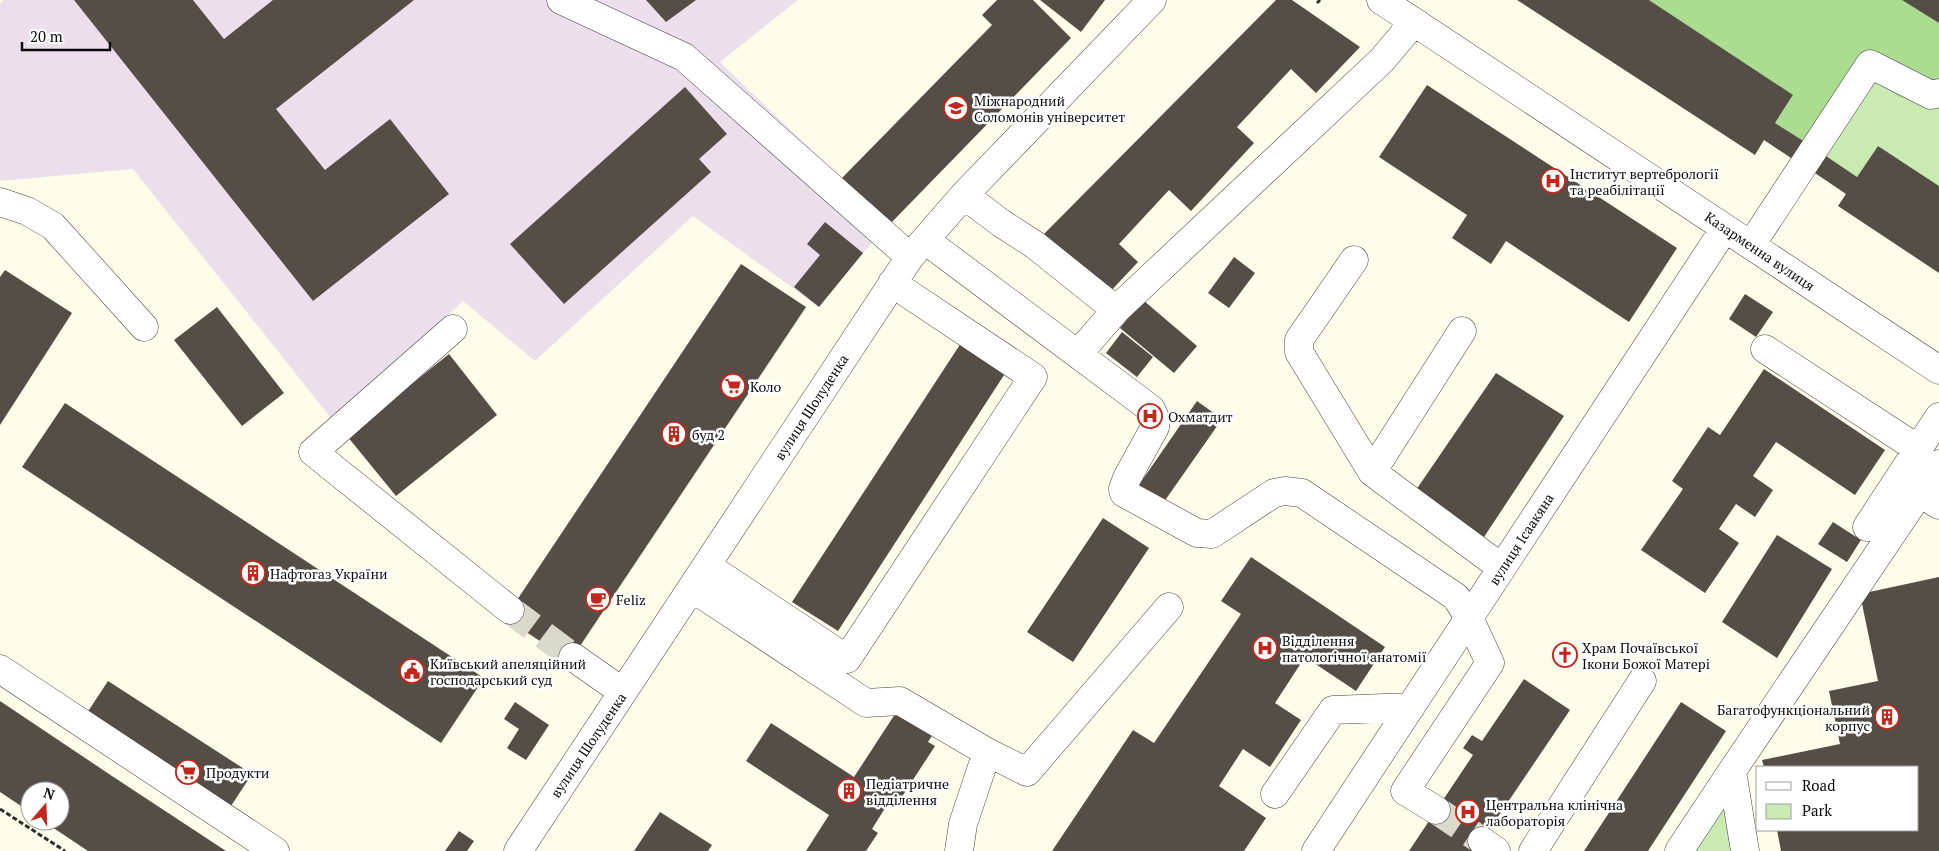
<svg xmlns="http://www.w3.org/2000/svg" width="1939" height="851" viewBox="0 0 1939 851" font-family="'PT Serif',serif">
<rect width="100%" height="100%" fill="#fffdea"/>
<path fill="#ebdfeb" d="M3,0H798L720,62L889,225L863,253L819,307L693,216L535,361L463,301L334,422L133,169L0,181V4Z"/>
<path fill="#c9ebb2" d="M1939,0V186L1878,146L1850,187L1770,131L1793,96Z
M1726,800L1734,851H1694Z"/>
<path fill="#aadd90" d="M1649,0H1939V109L1899,97L1878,81L1856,102L1805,142L1775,123L1793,96Z"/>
<path fill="#554e47" d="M74,0H193L224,39L273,0H414L276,109L325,170L390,119L449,194L313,301Z
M646,0H696L666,22Z
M997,0H1033L1071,38L889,225L841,179L992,25L982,15Z
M1040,0H1105L1081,32Z
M1276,0H1292L1360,47L1316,93L1291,69L1237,127L1254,143L1191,211L1169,190L1119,244L1138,262L1108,294L1044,234Z
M1517,0H1649L1793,95L1775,123L1805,142L1794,160L1764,140L1755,155Z
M1902,0H1939V23Z
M1427,85L1677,248L1629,322L1506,241L1491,264L1452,238L1467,215L1379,157Z
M685,87L727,134L699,159L711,172L564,304L510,244Z
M1878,146L1939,186V273L1838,206L1846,194L1812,171L1823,154L1857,177Z
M825,222L863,253L819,307L794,287L820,255L807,244Z
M1234,257L1255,273L1229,308L1208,293Z
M741,264L806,307L570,661L505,618Z
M5,270L72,313L0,425V277Z
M1745,294L1773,312L1756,337L1729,319Z
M1143,300L1197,346L1174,373L1120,328Z
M217,307L284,393L242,426L174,340Z
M1122,332L1153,357L1137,377L1106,353Z
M961,343L1006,372L838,631L792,602Z
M449,354L497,415L396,496L347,436Z
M1764,369L1885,450L1855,495L1776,442L1753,476L1773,490L1755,517L1736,504L1719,529L1739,543L1705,593L1641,550L1683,489L1672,481L1708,427L1720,435Z
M1496,373L1564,416L1484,537L1416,490Z
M1197,401L1222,419L1159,509L1134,492Z
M65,403L484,678L441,743L22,467Z
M1103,518L1149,548L1073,662L1027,632Z
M1833,522L1861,540L1847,562L1818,544Z
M1777,535L1832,569L1777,658L1722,622Z
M1251,557L1385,647L1356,691L1305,657L1275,703L1301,720L1270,767L1243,749L1219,786L1266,818L1244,851H1052L1133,730L1154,743L1241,614L1221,601Z
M1939,577V851H1781L1777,830H1918V767H1764L1762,760L1840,744L1829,691L1878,681L1860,594Z
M1524,679L1570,710L1475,851H1409L1473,755L1463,748L1472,735L1482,741Z
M108,681L252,774L231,806L87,713Z
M0,701L112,776L226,851H88L43,821H60V791H30V812L0,792Z
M515,702L549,725L526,760L507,748L519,729L504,719Z
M1681,702L1726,731L1648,851H1584Z
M899,708L935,731L928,742L935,746L894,809L887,805L872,829L878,833L866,851H806L829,815L746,761L771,723L854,777Z
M660,812L712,845L708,851H634Z
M459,831L474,841L467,851H445Z"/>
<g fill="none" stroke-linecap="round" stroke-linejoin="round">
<path stroke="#dbd9c9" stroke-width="28" stroke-dasharray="28 14" stroke-linecap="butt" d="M510,610L573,657
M1436,810L1482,841"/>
<defs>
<path id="minor" d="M561,0L684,57L910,257
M1381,0L1939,370
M964,195L1001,223L1035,245L1116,310
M0,202L27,211L53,226L144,327
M925,240L1151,409L1156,420L1155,427L1127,478L1123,489L1124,493L1197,533L1212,534L1274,493L1285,491L1302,493L1456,597L1469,618L1490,663L1405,791L1436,810
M1751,245L1870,64L1931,95L1939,93
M1354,260L1299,340V352L1372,472L1502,568
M453,329L313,452L510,610
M1765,349L1918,449
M1078,354L1116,310L1382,60L1414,22
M1372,472L1462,331
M1919,492L1939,505
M1867,527L1939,417
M707,566L847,659L1033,377L892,283
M692,588L866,703L900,701L987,752L1027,772L1169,607
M573,657L623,692
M0,669L275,851
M1275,794L1333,710L1411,707
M1482,841L1496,851
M518,851L910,257L964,195L1152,0
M959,851L963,824L987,752
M1316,851L1725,228
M1533,851L1642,681
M1679,851L1732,771
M1745,851L1732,771L1939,464"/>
</defs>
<use href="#minor" stroke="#3f3f3f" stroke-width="29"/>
<path stroke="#2e2e2e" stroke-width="3" stroke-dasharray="5 2.5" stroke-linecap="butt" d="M1317,3L1320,0
M0,809L65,851"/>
<use href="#minor" stroke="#fff" stroke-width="28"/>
</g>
<defs>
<symbol id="university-ring" viewBox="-11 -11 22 22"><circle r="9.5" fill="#fff" stroke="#c3271c" stroke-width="1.5"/><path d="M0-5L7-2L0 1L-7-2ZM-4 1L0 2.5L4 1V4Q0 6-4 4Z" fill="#c3271c"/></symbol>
<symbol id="hospital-ring" viewBox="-11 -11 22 22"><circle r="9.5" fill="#fff" stroke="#c3271c" stroke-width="1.5"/><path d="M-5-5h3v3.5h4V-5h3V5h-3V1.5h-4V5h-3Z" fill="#c3271c"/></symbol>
<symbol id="supermarket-ring" viewBox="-11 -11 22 22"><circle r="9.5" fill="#fff" stroke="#c3271c" stroke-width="1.5"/><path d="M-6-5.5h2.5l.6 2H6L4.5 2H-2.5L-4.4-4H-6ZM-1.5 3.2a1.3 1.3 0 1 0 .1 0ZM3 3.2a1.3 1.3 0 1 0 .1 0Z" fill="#c3271c"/></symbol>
<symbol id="building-ring" viewBox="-11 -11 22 22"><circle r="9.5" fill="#fff" stroke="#c3271c" stroke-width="1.5"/><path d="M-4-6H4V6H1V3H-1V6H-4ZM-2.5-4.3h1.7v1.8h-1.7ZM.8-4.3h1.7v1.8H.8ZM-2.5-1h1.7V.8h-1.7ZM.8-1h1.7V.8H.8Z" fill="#c3271c"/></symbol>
<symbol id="cafe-ring" viewBox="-11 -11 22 22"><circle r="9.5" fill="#fff" stroke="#c3271c" stroke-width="1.5"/><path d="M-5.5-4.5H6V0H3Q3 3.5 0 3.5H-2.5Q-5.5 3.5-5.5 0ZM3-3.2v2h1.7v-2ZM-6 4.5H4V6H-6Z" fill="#c3271c"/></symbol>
<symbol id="church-ring" viewBox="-11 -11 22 22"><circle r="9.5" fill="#fff" stroke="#c3271c" stroke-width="1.5"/><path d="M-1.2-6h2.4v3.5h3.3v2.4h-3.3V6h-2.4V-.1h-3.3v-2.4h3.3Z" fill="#c3271c"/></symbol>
<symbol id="civic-ring" viewBox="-11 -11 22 22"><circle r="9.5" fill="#fff" stroke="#c3271c" stroke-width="1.5"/><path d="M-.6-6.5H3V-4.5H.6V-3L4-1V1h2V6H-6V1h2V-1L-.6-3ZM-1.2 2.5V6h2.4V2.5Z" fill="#c3271c"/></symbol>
</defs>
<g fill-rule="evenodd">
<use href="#university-ring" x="942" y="94" width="28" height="28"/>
<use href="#hospital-ring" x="1539" y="167" width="28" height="28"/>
<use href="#supermarket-ring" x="719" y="372" width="28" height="28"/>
<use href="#hospital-ring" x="1136" y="402" width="28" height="28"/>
<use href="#building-ring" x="660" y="420" width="28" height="28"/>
<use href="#building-ring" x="239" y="559" width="28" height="28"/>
<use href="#cafe-ring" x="584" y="585" width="28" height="28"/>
<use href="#hospital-ring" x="1251" y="634" width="28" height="28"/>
<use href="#church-ring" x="1551" y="641" width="28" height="28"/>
<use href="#civic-ring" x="398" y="657" width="28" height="28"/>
<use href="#building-ring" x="1873" y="703" width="28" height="28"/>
<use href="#supermarket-ring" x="174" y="758" width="28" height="28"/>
<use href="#building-ring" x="835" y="777" width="28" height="28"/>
<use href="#hospital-ring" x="1454" y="798" width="28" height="28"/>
</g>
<g text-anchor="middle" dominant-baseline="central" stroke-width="5" stroke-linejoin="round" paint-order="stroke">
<g font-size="14" fill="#0c0c0c" stroke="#fff" text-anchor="start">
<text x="974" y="100">Міжнародний<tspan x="974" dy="16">Соломонів університет</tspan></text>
<text x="1570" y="173">Інститут вертебрології<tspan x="1570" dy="16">та реабілітації</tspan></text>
<text x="750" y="386">Коло</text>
<text x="1168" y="416">Охматдит</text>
<text x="692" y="434">буд 2</text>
<text x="270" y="573">Нафтогаз України</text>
<text x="616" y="599">Feliz</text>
<text x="1282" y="640">Відділення<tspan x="1282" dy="16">патологічної анатомії</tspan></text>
<text x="1582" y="647">Храм Почаївської<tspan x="1582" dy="16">Ікони Божої Матері</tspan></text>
<text x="430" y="663">Київський апеляційний<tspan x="430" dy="16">господарський суд</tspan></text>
<text x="1870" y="709" text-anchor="end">Багатофункціональний<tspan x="1870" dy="16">корпус</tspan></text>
<text x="206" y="772">Продукти</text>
<text x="866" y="783">Педіатричне<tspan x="866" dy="16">відділення</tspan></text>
<text x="1486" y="804">Центральна клінічна<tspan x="1486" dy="16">лабораторія</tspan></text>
</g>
<g font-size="14" fill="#0c0c0c" stroke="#fff">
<text transform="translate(1760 251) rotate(34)">Казарменна вулиця</text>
<text transform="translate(811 407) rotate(-57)">вулиця Шолуденка</text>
<text transform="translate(1521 539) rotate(-57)">вулиця Ісаакяна</text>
<text transform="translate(588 745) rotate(-56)">вулиця Шолуденка</text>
</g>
</g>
<rect x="1756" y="766" width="162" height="65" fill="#ffffff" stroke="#9e9e9e"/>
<rect x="1766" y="782" width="25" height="8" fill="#ffffff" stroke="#9e9e9e"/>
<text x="1802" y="791" font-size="15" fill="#0c0c0c">Road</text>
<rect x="1766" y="804" width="25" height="15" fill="#c9ebb2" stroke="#9e9e9e"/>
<text x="1802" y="816" font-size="15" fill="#0c0c0c">Park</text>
<g transform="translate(45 806) rotate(19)"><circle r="24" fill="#ffffff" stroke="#9e9e9e"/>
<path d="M0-4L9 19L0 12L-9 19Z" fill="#c3271c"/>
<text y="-8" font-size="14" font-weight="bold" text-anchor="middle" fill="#0c0c0c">N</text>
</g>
<path d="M22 42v8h88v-8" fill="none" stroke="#0c0c0c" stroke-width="2.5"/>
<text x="30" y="42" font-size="15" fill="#0c0c0c" stroke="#ffffff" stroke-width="4" paint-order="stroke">20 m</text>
</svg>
